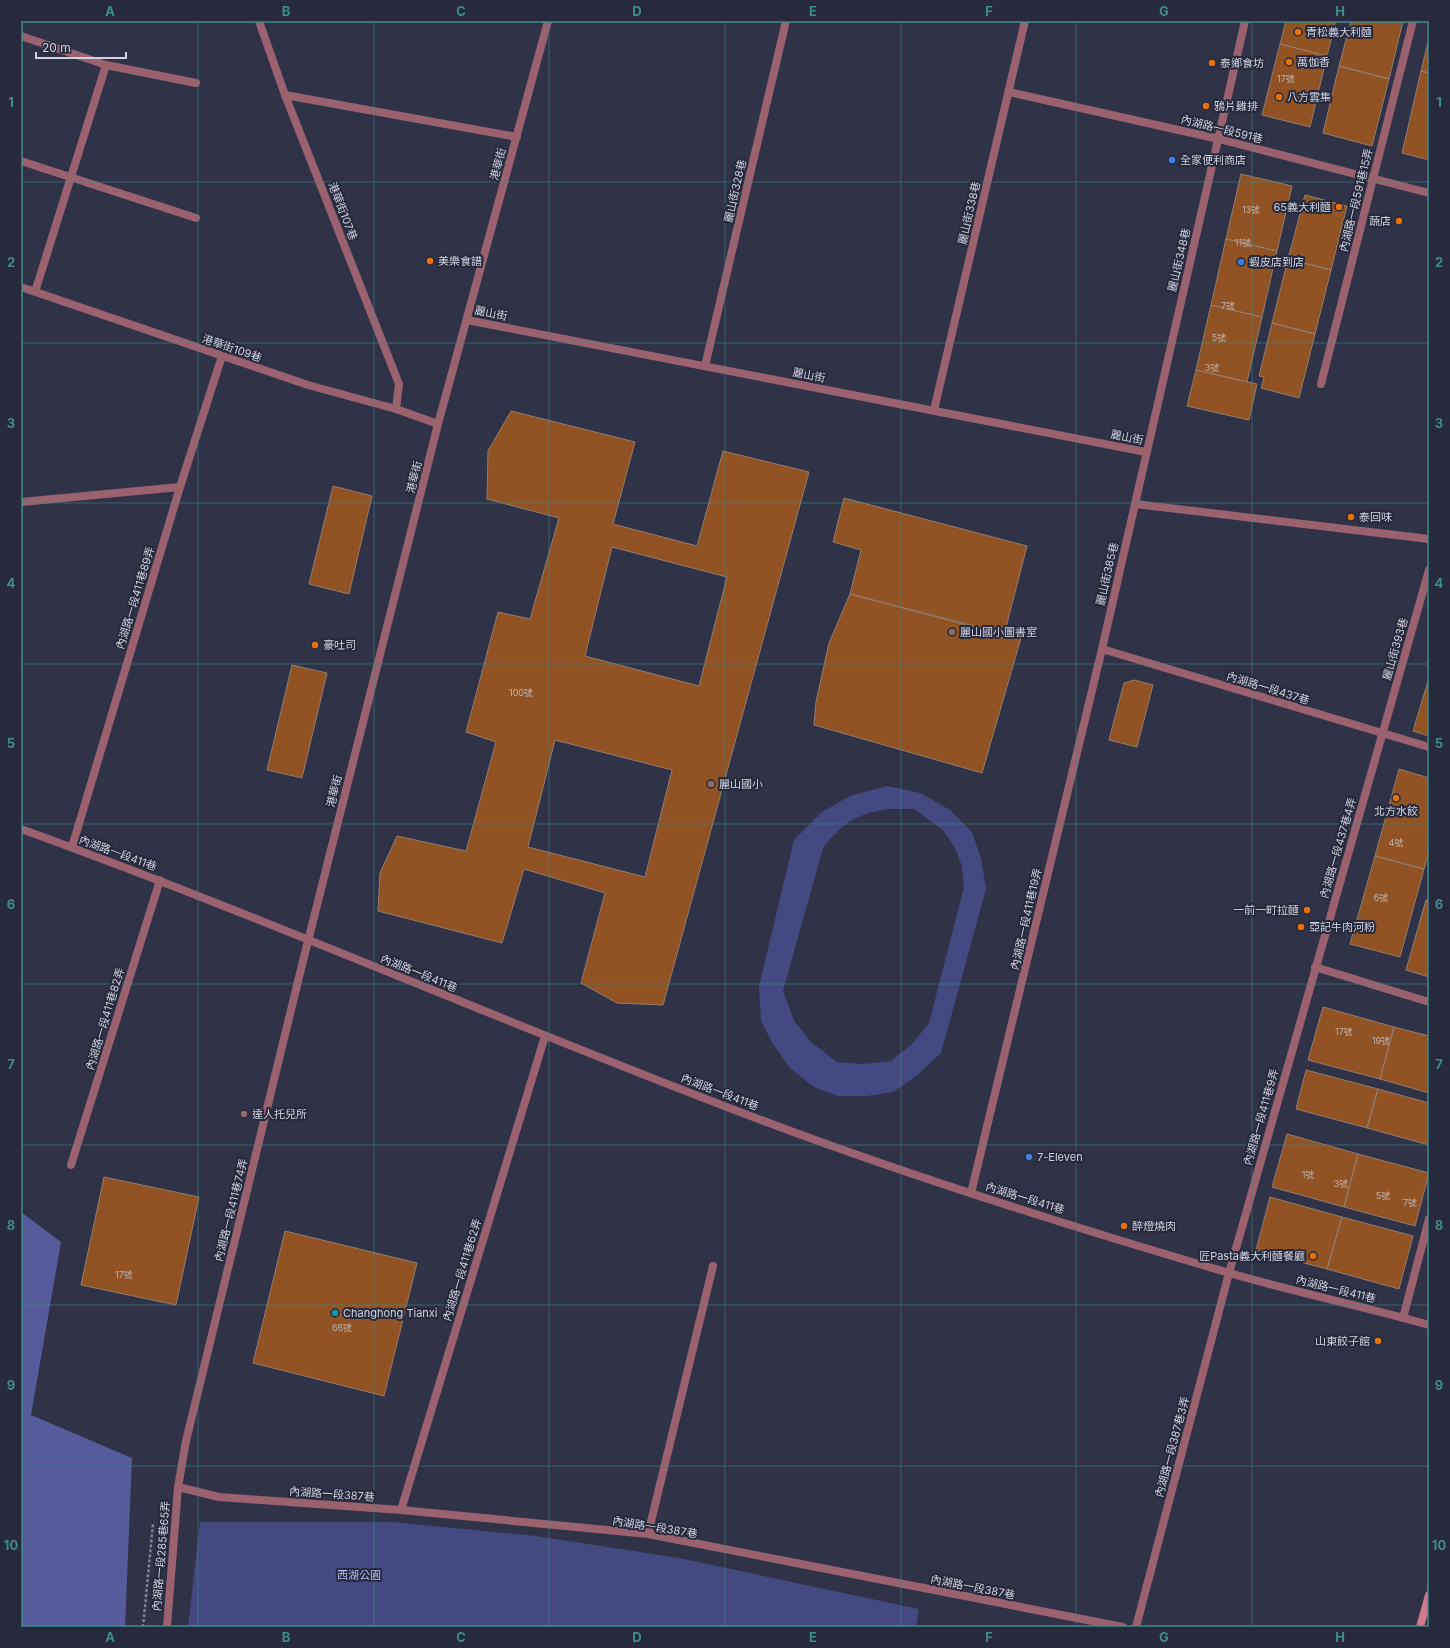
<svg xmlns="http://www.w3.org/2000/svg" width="1450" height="1648" viewBox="0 0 1450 1648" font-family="Inter,'Noto Sans TC',sans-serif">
<rect width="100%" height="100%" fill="#303347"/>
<path fill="#444981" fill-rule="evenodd" d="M887,786L920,793L950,810L972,832L981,858L986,889L941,1053L916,1076L893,1092L867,1096H838L814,1087L790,1068L773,1044L761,1021L759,986L794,840L822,812L850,796ZM889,809H914L943,830L955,848L962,866L964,887L929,1023L912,1044L891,1061L863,1064L837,1062L811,1042L794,1021L783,991L823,848C842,823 858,813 889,809Z
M200,1522H392L536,1536L679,1558L919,1609L916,1627H188Z"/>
<path fill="#555b9b" d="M21,1212L61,1242L31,1415L132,1458L125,1627H21Z"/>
<path fill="#915323" stroke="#947d6f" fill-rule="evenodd" d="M1286,21H1336L1327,56L1280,44Z
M1351,21H1403L1389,79L1339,66Z
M1429,38V73L1421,71Z
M1280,44L1327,56L1310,127L1262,115Z
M1339,66L1389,79L1372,146L1323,133Z
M1421,71L1429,73V160L1402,153Z
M1241,174L1292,186L1277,251L1226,239Z
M1305,195L1347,206L1331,270L1288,259Z
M1226,239L1277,251L1262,317L1211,305Z
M1288,259L1331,270L1315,334L1272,323Z
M1211,305L1262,317L1247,382L1196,370Z
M1272,323L1315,334L1299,398L1261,388L1264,377L1259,376Z
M1196,370L1257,384L1249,420L1187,406Z
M511,411L635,442L613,524L697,546L723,451L809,472L663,1005L617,1003L581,983L605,893L524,869L502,943L378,911L380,873L397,836L466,851L496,742L466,732L498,612L530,619L559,518L487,499L488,451ZM612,547L727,577L699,686L585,656ZM555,740L672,770L645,877L528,847Z
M333,486L372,496L349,594L309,584Z
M844,498L1027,546L1004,635L850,594L861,550L833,542Z
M850,594L1021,638L982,773L814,725L816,702L829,643Z
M292,665L327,673L302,778L267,770Z
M1429,678V736L1413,731Z
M1134,680L1153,685L1137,747L1109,740L1124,683Z
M1399,769L1429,778V852L1424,869L1375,856Z
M1375,856L1424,869L1400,957L1350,944Z
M1426,900L1429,901V977L1406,970Z
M1323,1007L1394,1027L1380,1079L1308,1060Z
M1394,1027L1429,1036V1093L1380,1079Z
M1306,1070L1378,1089L1367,1128L1296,1109Z
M1378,1089L1429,1103V1145L1367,1128Z
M1287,1134L1358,1154L1344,1207L1272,1187Z
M1358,1154L1429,1173L1415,1226L1344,1207Z
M104,1177L199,1197L176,1305L81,1285Z
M1270,1197L1342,1217L1327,1269L1256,1250Z
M1342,1217L1413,1236L1399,1289L1327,1269Z
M285,1231L417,1263L384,1396L253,1363Z"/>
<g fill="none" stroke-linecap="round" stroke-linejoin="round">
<path stroke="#808293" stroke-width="2.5" stroke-dasharray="3 2" stroke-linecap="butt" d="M143,1627L153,1524"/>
<path stroke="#99626e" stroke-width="8" d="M259,21L285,95L399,384L396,409
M21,36L106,65L196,83
M1009,92L1219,139L1429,193
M285,95L517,137
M21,161L196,218
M21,287L308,385L396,409L438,424
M35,292L106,65
M467,320L1146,452
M705,366L786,21
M1321,384L1413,21
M934,410L1025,21
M21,502L180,487
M1135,504L1429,539
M1102,649L1429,747
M21,829C273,920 518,1029 769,1123C919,1179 1072,1227 1226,1272C1293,1292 1362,1306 1429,1325
M72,847L180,487L222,356
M1315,967L1429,1002
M71,1165L160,880
M971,1193L1102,649L1245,21
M1403,1318L1429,1219
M178,1487L219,1497L401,1510L648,1534L1123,1627
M401,1510L545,1036
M648,1534L713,1266
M167,1627L178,1487L186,1441L301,969L438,424L548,21
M1136,1627L1229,1273L1429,570"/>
<path stroke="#d0798d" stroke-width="8" d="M1420,1627L1429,1595"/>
</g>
<path fill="none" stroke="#3f8d8a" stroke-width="1" stroke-opacity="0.55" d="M198,21V1627M374,21V1627M549,21V1627M725,21V1627M901,21V1627M1076,21V1627M1252,21V1627M21,182H1429M21,343H1429M21,503H1429M21,664H1429M21,824H1429M21,984H1429M21,1145H1429M21,1305H1429M21,1466H1429"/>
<g fill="#e8710a" stroke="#27293d" stroke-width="1.5">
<circle cx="1298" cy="32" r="4"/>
<circle cx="1289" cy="62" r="4"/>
<circle cx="1212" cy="63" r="4"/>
<circle cx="1279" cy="97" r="4"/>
<circle cx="1206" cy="106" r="4"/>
<circle cx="1339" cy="207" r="4"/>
<circle cx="1399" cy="221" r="4"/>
<circle cx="430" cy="261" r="4"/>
<circle cx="1351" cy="517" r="4"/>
<circle cx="315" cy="645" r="4"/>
<circle cx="1396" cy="798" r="4"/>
<circle cx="1307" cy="910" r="4"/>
<circle cx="1301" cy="927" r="4"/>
<circle cx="1124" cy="1226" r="4"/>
<circle cx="1313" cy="1256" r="4"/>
<circle cx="1378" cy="1341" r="4"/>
</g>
<g fill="#3f7fe0" stroke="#27293d" stroke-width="1.5">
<circle cx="1172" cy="160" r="4"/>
<circle cx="1241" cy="262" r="4"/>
<circle cx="1029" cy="1157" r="4"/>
</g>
<g fill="#8d6e63" stroke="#27293d" stroke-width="1.5">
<circle cx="952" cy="632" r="4"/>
<circle cx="711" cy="784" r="4"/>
<circle cx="244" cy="1114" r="4"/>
</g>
<circle fill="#0f9aa8" stroke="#27293d" stroke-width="1.5" cx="335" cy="1313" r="4"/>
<g text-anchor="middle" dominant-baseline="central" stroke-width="4" stroke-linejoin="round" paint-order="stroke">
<g font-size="9" fill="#c0b2b0">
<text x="1286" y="78">17號</text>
<text x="1251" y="209">13號</text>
<text x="1243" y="242">11號</text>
<text x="1228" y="305">7號</text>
<text x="1219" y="337">5號</text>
<text x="1212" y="367">3號</text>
<text x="521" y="692">100號</text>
<text x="1396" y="842">4號</text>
<text x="1381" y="897">6號</text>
<text x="1344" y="1031">17號</text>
<text x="1381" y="1040">19號</text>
<text x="1308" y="1174">1號</text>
<text x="1341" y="1183">3號</text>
<text x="1383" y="1195">5號</text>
<text x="1410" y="1202">7號</text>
<text x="124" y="1274">17號</text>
<text x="342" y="1327">66號</text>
</g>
<g font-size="11" fill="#d0d2df" stroke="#27293d" text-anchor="start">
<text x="1306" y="32">青松義大利麵</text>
<text x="1297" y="62">萬伽香</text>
<text x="1220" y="63">泰鄉食坊</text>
<text x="1287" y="97">八方雲集</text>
<text x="1214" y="106">鴉片雞排</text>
<text x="1180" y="160">全家便利商店</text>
<text x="1331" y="207" text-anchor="end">65義大利麵</text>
<text x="1391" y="221" text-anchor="end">蔬店</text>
<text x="438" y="261">美樂食譜</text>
<text x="1249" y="262">蝦皮店到店</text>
<text x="1359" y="517">泰回味</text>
<text x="960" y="632">麗山國小圖書室</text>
<text x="323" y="645">豪吐司</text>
<text x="719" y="784">麗山國小</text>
<text x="1396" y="811" text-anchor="middle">北方水餃</text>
<text x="1299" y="910" text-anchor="end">一前一町拉麵</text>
<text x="1309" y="927">亞記牛肉河粉</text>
<text x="252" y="1114">達人托兒所</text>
<text x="1037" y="1157">7-Eleven</text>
<text x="1132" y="1226">醉燈燒肉</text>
<text x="1305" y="1256" text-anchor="end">匠Pasta義大利麵餐廳</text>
<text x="343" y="1313">Changhong Tianxi</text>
<text x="1370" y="1341" text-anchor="end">山東餃子館</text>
</g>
<g font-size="11" fill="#d0d2df" stroke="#27293d">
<text transform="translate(1222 129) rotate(14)">內湖路一段591巷</text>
<text transform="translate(498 164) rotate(-75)">港華街</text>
<text transform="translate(735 191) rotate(-77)">麗山街328巷</text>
<text transform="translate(1356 200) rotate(-76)">內湖路一段591巷15弄</text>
<text transform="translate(343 211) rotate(69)">港華街107巷</text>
<text transform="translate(969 213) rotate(-77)">麗山街338巷</text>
<text transform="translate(1179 260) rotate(-77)">麗山街348巷</text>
<text transform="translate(491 313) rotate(11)">麗山街</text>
<text transform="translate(232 348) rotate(19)">港華街109巷</text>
<text transform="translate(809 375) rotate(11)">麗山街</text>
<text transform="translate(1127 437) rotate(11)">麗山街</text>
<text transform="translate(414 477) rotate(-76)">港華街</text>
<text transform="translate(1107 574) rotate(-77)">麗山街385巷</text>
<text transform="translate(135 598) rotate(-73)">內湖路一段411巷89弄</text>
<text transform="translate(1395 649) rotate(-74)">麗山街393巷</text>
<text transform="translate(1268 688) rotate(17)">內湖路一段437巷</text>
<text transform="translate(334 791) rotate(-76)">港華街</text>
<text transform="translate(1338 848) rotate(-74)">內湖路一段437巷4弄</text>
<text transform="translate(118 853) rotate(20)">內湖路一段411巷</text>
<text transform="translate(1026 919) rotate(-77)">內湖路一段411巷19弄</text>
<text transform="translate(419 973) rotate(22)">內湖路一段411巷</text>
<text transform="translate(105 1019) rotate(-73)">內湖路一段411巷82弄</text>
<text transform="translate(720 1092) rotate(21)">內湖路一段411巷</text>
<text transform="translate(1261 1117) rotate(-74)">內湖路一段411巷9弄</text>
<text transform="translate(1025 1198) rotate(17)">內湖路一段411巷</text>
<text transform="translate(231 1210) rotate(-76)">內湖路一段411巷74弄</text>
<text transform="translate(462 1270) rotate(-73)">內湖路一段411巷62弄</text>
<text transform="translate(1336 1289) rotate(14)">內湖路一段411巷</text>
<text transform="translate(1172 1447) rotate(-75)">內湖路一段387巷3弄</text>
<text transform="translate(332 1494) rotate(4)">內湖路一段387巷</text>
<text transform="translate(655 1527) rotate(9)">內湖路一段387巷</text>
<text transform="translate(161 1556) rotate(-85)">內湖路一段285巷65弄</text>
<text transform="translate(973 1587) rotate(11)">內湖路一段387巷</text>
</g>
<g font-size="11" fill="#b3bbf3" stroke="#27293d">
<text x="359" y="1575">西湖公園</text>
</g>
</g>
<rect width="1450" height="1648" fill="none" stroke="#27293d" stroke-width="44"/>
<path d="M36 52v6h90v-6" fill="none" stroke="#d0d2df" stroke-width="2"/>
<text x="42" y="52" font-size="12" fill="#d0d2df" stroke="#27293d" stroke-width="3" paint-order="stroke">20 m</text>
<rect x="22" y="22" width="1406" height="1604" fill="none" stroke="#3f8d8a" stroke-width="1.5"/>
<g font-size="13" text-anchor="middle" font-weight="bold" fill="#3f8d8a">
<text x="110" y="16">A</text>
<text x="286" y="16">B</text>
<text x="461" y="16">C</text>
<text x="637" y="16">D</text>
<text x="813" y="16">E</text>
<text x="989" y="16">F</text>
<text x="1164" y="16">G</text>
<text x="1340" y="16">H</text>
<text x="11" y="107">1</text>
<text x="1439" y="107">1</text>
<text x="11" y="267">2</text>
<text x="1439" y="267">2</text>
<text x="11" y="428">3</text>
<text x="1439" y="428">3</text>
<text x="11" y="588">4</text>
<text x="1439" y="588">4</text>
<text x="11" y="748">5</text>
<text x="1439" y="748">5</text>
<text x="11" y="909">6</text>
<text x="1439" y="909">6</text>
<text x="11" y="1069">7</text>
<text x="1439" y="1069">7</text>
<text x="11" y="1230">8</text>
<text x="1439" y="1230">8</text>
<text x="11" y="1390">9</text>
<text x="1439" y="1390">9</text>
<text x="11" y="1550">10</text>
<text x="1439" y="1550">10</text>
<text x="110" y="1642">A</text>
<text x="286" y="1642">B</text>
<text x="461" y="1642">C</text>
<text x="637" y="1642">D</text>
<text x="813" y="1642">E</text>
<text x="989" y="1642">F</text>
<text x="1164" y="1642">G</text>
<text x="1340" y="1642">H</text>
</g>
</svg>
